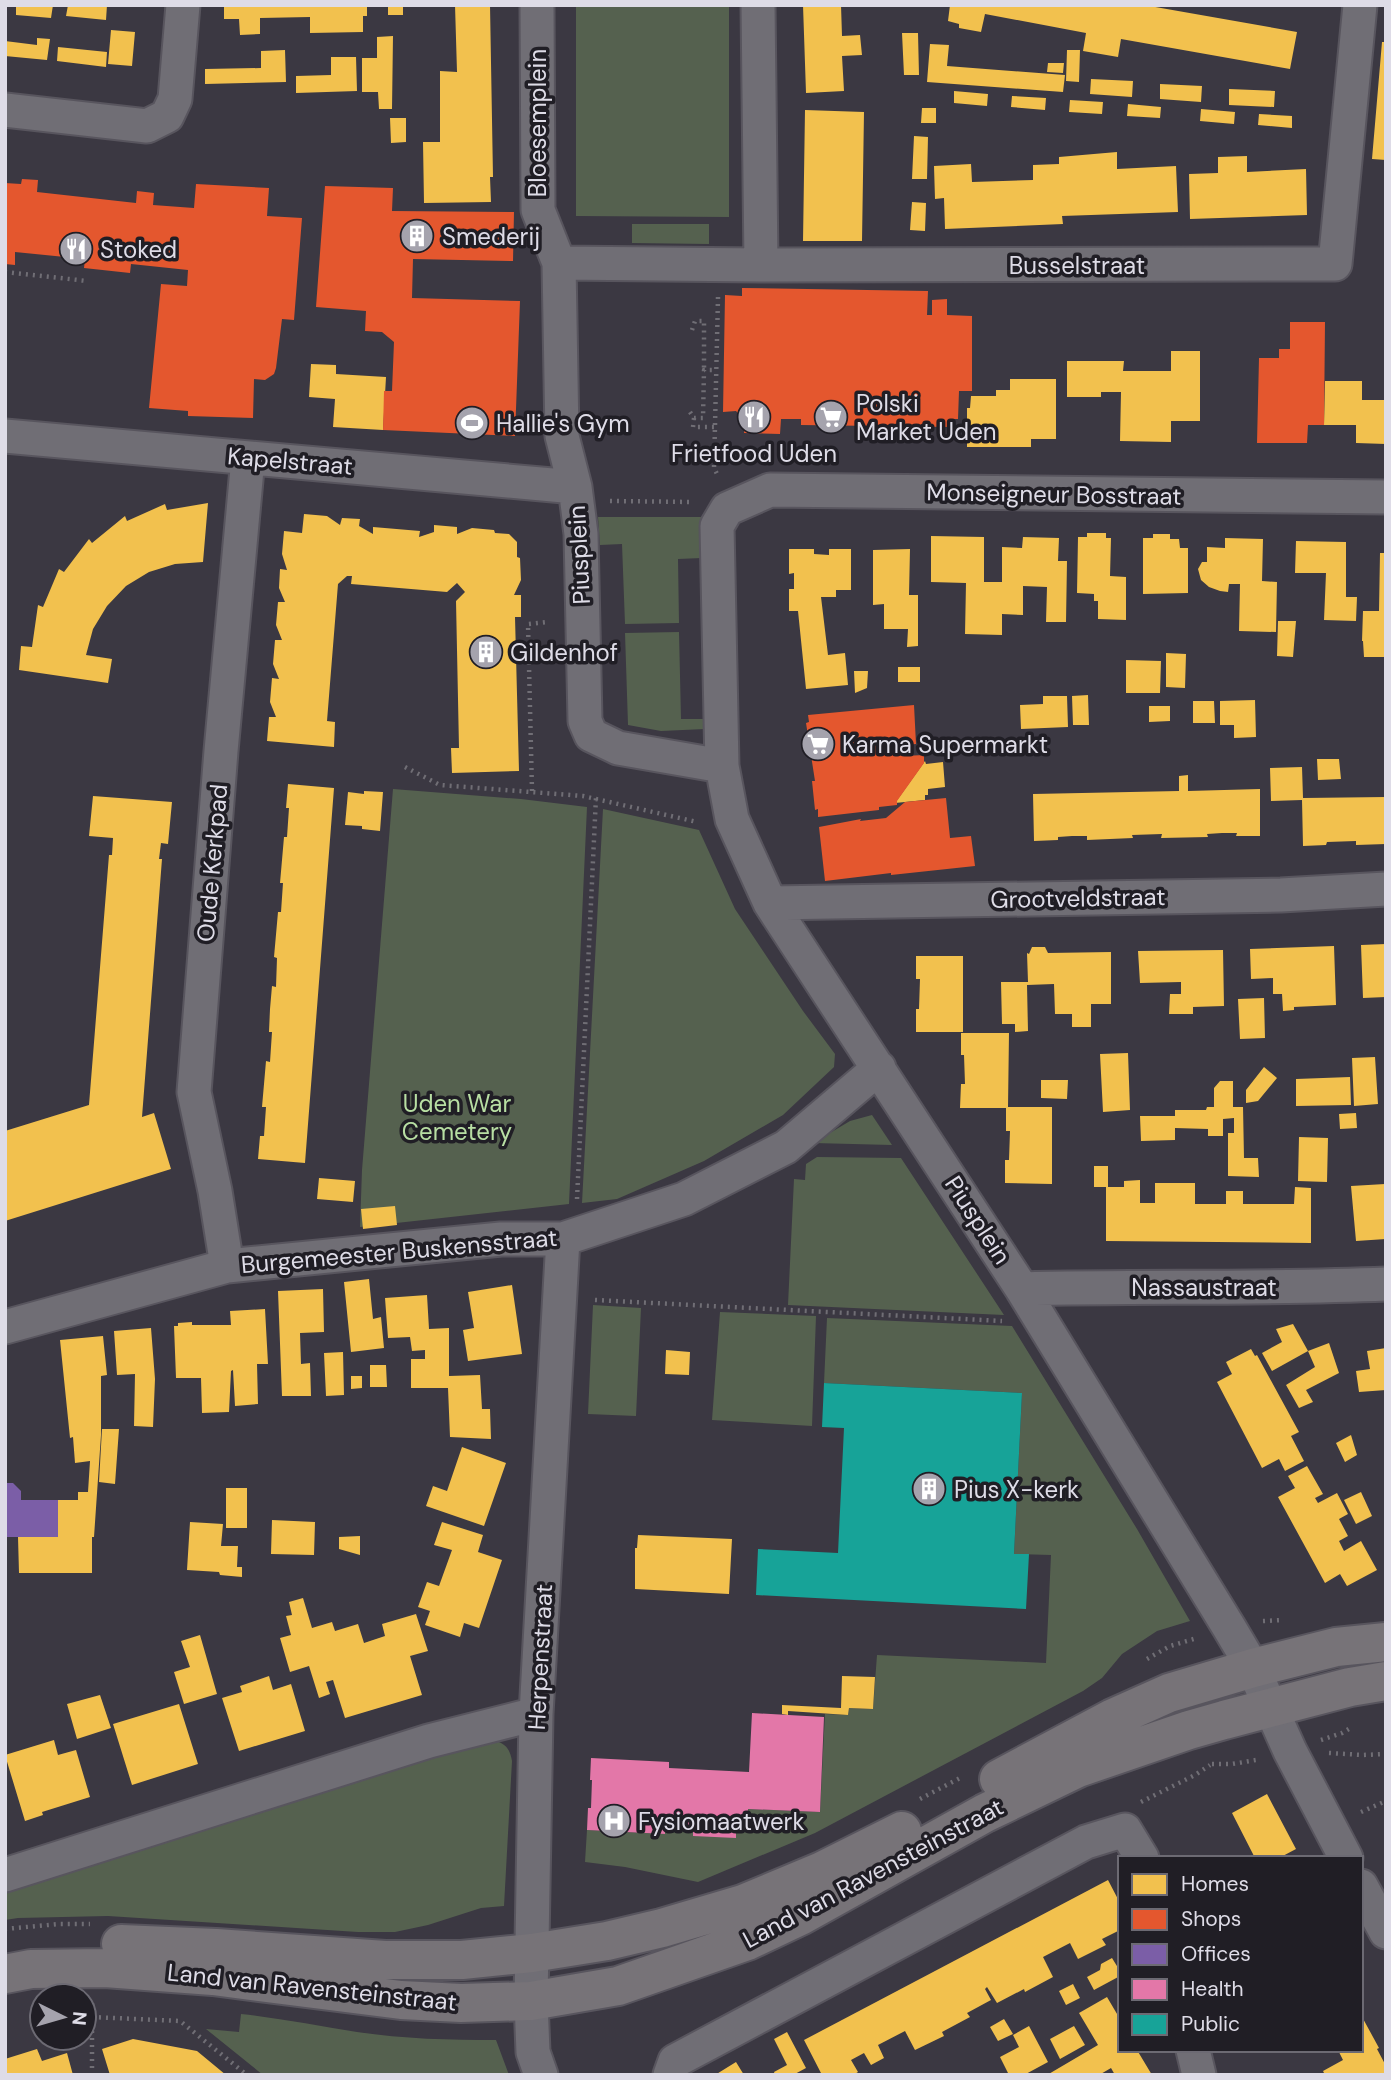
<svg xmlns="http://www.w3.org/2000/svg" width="1391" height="2080" viewBox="0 0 1391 2080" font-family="'DM Sans',sans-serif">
<rect width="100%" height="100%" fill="#3b3842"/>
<path fill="#55614f" d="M576,5H729V217L576,216Z
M632,224H709V244L632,243Z
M598,517H701L702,558L678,559L679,623L625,624L622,544L600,545Z
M679,632L681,719H704L705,729L661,731L628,725L625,633Z
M393,789L521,799L587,807L569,1204L360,1227L362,1170Z
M603,809L699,830L735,909L803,1011L835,1054L834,1067L783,1115L704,1161L617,1199L582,1203Z
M872,1115L892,1145L813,1143L850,1121Z
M817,1157L901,1158L1004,1315L788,1305L794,1179L805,1180L806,1164Z
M593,1305L641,1308L636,1416L588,1414Z
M720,1312L816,1316L812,1426L712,1420Z
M827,1318L1012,1326L1137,1529L1190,1621L1157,1631L1122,1654L1102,1678L1083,1691L815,1833L698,1882L625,1867L585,1862L587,1830L665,1834V1828L693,1830L736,1837V1829L747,1830L748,1809L820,1812L825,1714L848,1715L849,1708L873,1709L877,1655L1046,1663L1051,1555L1014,1554L1022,1393L824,1383Z
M494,1740C506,1744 510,1749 512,1761L504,1906L481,1908L428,1925L395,1932H358L108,1916L18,1918L5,1920V1888L483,1741Z
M241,2014C280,2018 318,2026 357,2032C404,2039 449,2040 496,2040L509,2075H263L206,2029L239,2032Z"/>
<path fill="#f2c14e" d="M16,5H53L51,18L16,15Z
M68,5H107L106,20L66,16Z
M224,5H367V16H363V32L310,33V17L260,18V34L240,35L239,19H224Z
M388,5H403V15H388Z
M455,5H490L493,177H490L491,202L424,203L423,142H440V71L457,72Z
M803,5H841L842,36L860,35L862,55L842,56L844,91L806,93Z
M950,5H1144L1297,32L1290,69L1121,39L1118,57L1083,51L1086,33L985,14L981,32L959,28V24L948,21Z
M111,30L135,32L132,66L108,64Z
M902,33H918L919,75H904Z
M393,36L392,109H379L378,92H362V58H377V37Z
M37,38L50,39L47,60L5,56V41L37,45Z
M1382,42H1386V160L1372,159Z
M930,44L949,45L947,66L1065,75L1063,92L927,82Z
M58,47L107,52L106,67L57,61Z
M285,50L286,82L205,84V69L261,68V51Z
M1067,50H1080L1079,82L1066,81Z
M331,57H356L357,91L296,93V76L331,75Z
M1048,63H1064L1063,73L1047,72Z
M1091,79L1133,81L1132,97L1090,94Z
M1160,84L1202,86L1201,102L1160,99Z
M1229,89L1275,91L1274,107L1229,105Z
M954,91L988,94L987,106L954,103Z
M1012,96L1046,98L1045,110L1011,107Z
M1070,100L1103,102L1102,114L1069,112Z
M1128,104L1161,107L1160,118L1127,116Z
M922,108H936V123H921Z
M1201,109L1235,112L1234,124L1200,121Z
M805,110L864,112L862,241H803Z
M1259,114L1292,116V128L1258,125Z
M390,118H406V142L391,143Z
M914,136L928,137L927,179H912Z
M1117,152V169L1176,166L1178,212L1062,216L1063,224L945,229L944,198L935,199L934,166L971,164L972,182L1033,180V165L1059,164V157Z
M1247,156V172L1306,169L1307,215L1190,219L1189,174L1218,173V157Z
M912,202L926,203L925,231L910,230Z
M1171,351H1200V421H1171V442L1120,441L1121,392H1101V397H1067V361H1124L1123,371H1171Z
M311,364L336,365V374L386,377L383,430L333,427L335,399L309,397Z
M1010,379H1056V439H1031V447H967V408H970L971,396H996V390H1010Z
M1325,381H1362V400H1386V444L1356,443V425H1324Z
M208,503L203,562L175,564L149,572L126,586L107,606L93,629L86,655L112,659L108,683L19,670L21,646L32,647L38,605L43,607L59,569L64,572L89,539L92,543L125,516L127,521L165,504L167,510Z
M304,514L327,516L340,525L342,518L360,519L359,526L373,534V527L420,531L419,537L434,532V525L457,527V534L472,528L494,530L495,533L509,534L517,542V557L520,558L521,580L514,595H521V617H515L519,771L452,773L451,748H459L456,601L465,592L457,583L447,592L351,584L352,576H347L338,584L327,721L335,722L334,747L267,741L269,717H276L270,702L272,678L279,679L273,664L275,640H282L276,625L278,602H285L279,588L280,569L287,570L282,554L284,531L302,533Z
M1087,533H1106V538H1111L1110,576L1126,577V620L1098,619V601H1094V594L1077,593L1078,537H1087Z
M1153,534H1170V539H1179L1180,548H1188V593L1143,594V538H1153Z
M931,536L984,537V582H1002V547L1022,548L1023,537L1059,538L1058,561H1067L1066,622H1046L1047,587L1023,586V615L1002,614V635L965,634L966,583L931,582Z
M1225,538L1263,539L1262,581L1277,582L1276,632L1239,631L1240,584H1229L1228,592L1220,591L1209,587L1201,580L1198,569L1202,562H1207V547L1225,548Z
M1296,541L1346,542V597H1357L1356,621L1324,620L1326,573H1295Z
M789,549H814V554L829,555V549H851V590H836V597H821L828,655L845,653L848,685L806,689L798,611H789V589H794V573L789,574Z
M910,549L909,595H918V646L907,647L908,629H884V604L873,605V550Z
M1380,553H1386V657H1364L1363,641H1362L1363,611H1379Z
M1278,621H1296L1293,657L1277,656Z
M1166,653L1186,654L1185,688L1166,687Z
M1126,660L1161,661L1160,693H1126Z
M898,667H920V682H898Z
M854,671H868L867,688L855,693Z
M1088,695L1089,725H1073L1072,696Z
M1043,696H1067L1068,727L1021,729L1020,705L1043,704Z
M1255,700L1256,737L1234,738V725H1220V701Z
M1193,701H1214L1215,723H1193Z
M1149,706H1170V721L1149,722Z
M1317,759H1339L1341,779L1318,780Z
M925,761L926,764L943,762L945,787L928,789V795H925V800L895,803Z
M1302,767L1303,798L1386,797V844L1356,845V841L1327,842L1326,845L1303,846L1302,800L1271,801L1270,768Z
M1188,775V791L1260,789V836H1236L1237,833H1222L1207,834L1208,837L1161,838L1162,834L1132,835L1133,838L1087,840V836H1072L1058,837V840L1034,841L1033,794L1179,791V776Z
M288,784L334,788L305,1163L258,1159L260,1136H264L265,1121L266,1107H262L266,1061L270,1062L272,1032H269L270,1009L272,986L276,987L277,958L274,957L278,912H281L283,883H280L284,837H287L289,808H286Z
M364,791L383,792L380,831L362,829V826L345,825L348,792L364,794Z
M93,796L172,802L168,844L161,843L159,859H162L142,1117L154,1113L171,1169L5,1221V1131L89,1105L109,855H112L113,838L89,836Z
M1386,944V997L1363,998L1361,945Z
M1334,946L1336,1005L1294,1007V1010L1283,1011L1282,994H1273V978L1251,979L1250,949Z
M1032,947H1045L1048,953L1111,952V1004H1091V1027H1072V1014H1055L1054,984L1027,985L1028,1031L1015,1032V1024H1002L1001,982H1028L1027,953L1029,954Z
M1223,950L1224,1006L1193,1007V1014H1169L1170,994H1181V982L1140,983L1138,951Z
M916,956H963V1032H916V1009H919L920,979H916Z
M1264,998L1265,1038L1240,1039L1238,999Z
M961,1033H1009L1008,1107H1052V1184L1005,1183V1160H1009L1010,1131H1006V1108H960L961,1084H965L964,1055H961Z
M1128,1053L1130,1110L1103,1112L1100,1054Z
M1375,1057L1378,1104L1354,1106L1352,1058Z
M1264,1067L1277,1078L1258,1101L1246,1103V1090Z
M1350,1077L1351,1105L1296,1106V1079Z
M1041,1080H1068L1067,1099L1041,1098Z
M1220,1081H1233V1107H1243L1244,1158H1258L1259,1177L1228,1176V1133H1234V1118L1223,1119V1136H1208V1129L1175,1128V1140L1141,1141L1140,1116H1175V1110H1206L1207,1107H1214V1088Z
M1356,1113L1357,1128L1340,1129L1339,1114Z
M1299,1137L1328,1138L1327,1182L1298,1181Z
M1094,1166H1108V1187H1094Z
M319,1178L355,1181L353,1202L317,1199Z
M1140,1180V1203H1155V1183H1195V1204H1226V1191H1243V1204H1294L1295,1187L1311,1188V1243L1106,1241V1187H1124V1181Z
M1385,1184L1386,1239L1356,1241L1351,1186Z
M395,1206L397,1225L363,1229L361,1209Z
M369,1279L373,1319L381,1317L384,1348L351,1352L344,1282Z
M512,1285L522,1354L468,1361L463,1330L474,1328L468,1292Z
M323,1289L324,1332L300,1333L301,1364L310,1363L311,1396H282L278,1291Z
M427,1295L429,1329L449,1328V1376L480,1375L482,1409H490L491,1439L450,1437L448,1388H411V1359H425V1350L412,1351L410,1337L388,1338L385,1298Z
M265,1309L268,1364H257L258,1404L235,1406L233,1370L231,1371L229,1412L202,1413L201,1378H176L174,1326H178V1323L192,1322V1325H231L230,1311Z
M1293,1324L1308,1351L1272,1371L1262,1353L1282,1342L1276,1329Z
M151,1328L155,1379L153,1427L134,1426L135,1374L117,1375L114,1331Z
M103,1336L107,1375L101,1376V1435L94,1537H92V1573H19L18,1537H58V1500H78V1492H88L90,1461L75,1463L73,1437L70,1438L60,1340Z
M1329,1343L1339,1373L1306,1390L1313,1402L1299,1408L1286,1385L1315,1367L1308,1351Z
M1386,1348V1390L1359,1392L1356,1371L1370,1369L1367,1351Z
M1251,1349L1255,1356L1257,1355L1299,1432L1291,1436L1304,1461L1285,1471L1279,1459L1262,1468L1217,1382L1232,1374L1226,1362Z
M666,1350L690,1352L689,1375L665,1374Z
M343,1352L344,1395L326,1396L324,1353Z
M370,1365H386L387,1387H370Z
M351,1376H362V1388L351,1389Z
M102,1429H119L115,1484L99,1482Z
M1351,1435L1357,1455L1345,1462L1336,1443Z
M462,1447L506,1463L484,1526L426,1506L433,1486L447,1491Z
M1307,1466L1323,1494L1315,1498L1318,1503L1337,1493L1348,1514L1339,1519L1348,1536L1339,1541L1344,1551L1361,1541L1377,1570L1347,1586L1340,1574L1325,1583L1278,1497L1295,1488L1288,1476Z
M226,1488H247V1528H226Z
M1361,1492L1372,1516L1356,1524L1344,1500Z
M272,1520L315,1522L314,1555L271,1554Z
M190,1522L223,1524L221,1546H238L237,1567H242V1577L220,1575L219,1572L187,1570Z
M442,1522L483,1535L478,1552L502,1560L479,1628L464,1623L460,1637L425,1625L430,1611L418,1607L427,1582L439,1586L452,1550L434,1545Z
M638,1535L732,1539L729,1594L635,1589V1548H637Z
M360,1536V1555L339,1549V1537Z
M303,1598L312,1628L332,1622L335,1631L358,1624L364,1643L385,1636L382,1624L416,1614L428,1651L410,1656L422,1695L345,1718L333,1680L326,1682L330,1694L319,1698L309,1666L290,1672L280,1638L291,1635L286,1616L292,1615L289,1602Z
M200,1635L217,1694L184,1704L174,1672L190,1667L181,1641Z
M269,1676L273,1690L291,1684L305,1731L239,1751L222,1698L242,1692L240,1686Z
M842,1676L875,1677L873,1709L849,1708L848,1715L788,1711V1715L782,1714V1705L841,1708Z
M100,1695L111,1728L77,1739L67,1704Z
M179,1704L198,1764L132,1785L113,1724Z
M54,1740L58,1755L76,1750L90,1797L42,1812L43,1815L25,1821L5,1755Z
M1267,1794L1296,1849L1279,1858H1255L1232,1813Z
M1108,1880L1120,1903V1930L1102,1939L1106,1945L1078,1959L1070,1943L1043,1957L1053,1977L1025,1992L1024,1989L997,2003L987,1987L985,1989L991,2000L967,2013L970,2017L942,2032L944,2036L915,2050L905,2031L878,2045L884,2058L871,2065L864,2053L851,2060L858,2072L853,2075H822L804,2040Z
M1112,1958L1120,1971V1976L1094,1990L1087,1977L1100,1970L1101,1964Z
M1073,1984L1080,1998L1066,2005L1059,1991Z
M1107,1997L1120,2019V2050H1137L1152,2075H1115L1111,2068L1099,2075H1047L1098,2045L1079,2013Z
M1361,2015L1379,2048L1377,2049L1386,2066V2073L1325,2075L1323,2071L1343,2060L1338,2050H1361Z
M1004,2019L1013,2034L998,2041L990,2027Z
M1029,2026L1048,2062L1024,2075H1009L1000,2057L1019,2047L1013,2035Z
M1074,2026L1085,2045L1060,2059L1050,2039Z
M787,2032L806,2068L793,2075H775L774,2072L787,2065L774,2039Z
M133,2039L197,2051L226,2075H110L102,2049Z
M37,2049L42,2061L67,2053L73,2075H5V2059Z
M736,2062L744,2075H715Z"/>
<path fill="#e4572e" d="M22,179L38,180L37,192L136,203L137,191L154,193L153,205L194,208L196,184L269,188L267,216L302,218L294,320L282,319L276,368L274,374L265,380L254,379L253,418L188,416V411L149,408L161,284L187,286L188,270L131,264L130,273L84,268L85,259L15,252V265L5,264V183L21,184Z
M325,186L393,188L392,211L514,212L513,261L413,259L412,298L520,301L515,436L383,430L384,391H392L394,342L382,332L365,331L366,311L316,307Z
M742,288L928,291L927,315H932V300L947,299V315L972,316V391H959L958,419H949V427L801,425V419H781L780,434L744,433L745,421L736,411L723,412L725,295L742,296Z
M1290,322H1325L1324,425H1308L1307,443H1257L1259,358H1279V349H1290Z
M914,705L916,744L904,745V756L924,755V763L897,801V805L879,807V810L818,817V809L815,810L812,781H815L806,723L809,722L808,715Z
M946,798L950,838L971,836L975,866L891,875V873L825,881L819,827L861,819L860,821L886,818L905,802Z"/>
<path fill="#7b5ea7" d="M5,1483H13L21,1491V1500H58V1537H5Z"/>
<path fill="#e377a8" d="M752,1713L824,1717L820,1812L748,1809L747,1830L736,1829V1838L693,1836V1830L665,1828V1834L587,1830L588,1808H591L592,1780H590L591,1758L669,1762V1768L749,1772Z"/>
<path fill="#17a398" d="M824,1383L1022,1393L1014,1554H1029L1026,1609L756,1595L758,1549L838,1553L844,1428L822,1427Z"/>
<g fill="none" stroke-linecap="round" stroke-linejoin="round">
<defs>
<path id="street" d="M537,5L538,210L559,263L562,436L575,487L581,534L585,721L591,735L618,748L722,766
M758,5L761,265
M5,110L147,126L167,116L175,99L183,5
M559,263L761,265L1335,264L1360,5
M5,436L575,487
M770,903L1281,895L1386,889
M227,1266L215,1191L194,1092L221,751L248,458
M1022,1289C1143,1286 1265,1289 1386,1284
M5,1327L227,1266L501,1239H563L684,1199L786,1147L879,1068
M1346,1858L1290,1751L1253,1668L1230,1629L1022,1289L770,903L732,819L722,766L717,526L727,509L770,490L1386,497
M5,1875L429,1741L536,1714
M1361,1886L1386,1932
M1193,2050L1199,2075
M541,2075L533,2052L531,2001L536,1714L563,1239
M670,2075L675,2061L1086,1842L1125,1830L1142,1858"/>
<path id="secondary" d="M999,1779L1113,1718L1169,1693L1253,1668L1336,1647L1386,1642
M121,1944L216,1948L385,1960H462L532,1953L607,1941L662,1928L743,1904L822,1871L902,1831
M5,1974L31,1969L105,1968L213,1976L401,2000L461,2003L531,2001L618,1986L747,1941L802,1915L985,1813L1078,1768L1189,1730L1224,1720L1350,1687L1386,1681"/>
</defs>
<use href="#street" stroke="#58555e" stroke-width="37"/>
<use href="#secondary" stroke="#58555e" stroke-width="42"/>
<path stroke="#706e75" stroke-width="4.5" stroke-dasharray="2 5" stroke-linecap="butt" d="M5,272L87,281
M718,297L714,468L718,476
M692,330L695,321H704V370
M690,412L694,418H703L704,370H716
M694,418L693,427H715
M610,501L692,502
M405,767L440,785L583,796L697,822
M532,791L528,624L547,622
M577,1199L596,797
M595,1300L1002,1321
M1263,1621L1282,1620
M1147,1659L1170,1646L1197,1638
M1321,1740L1342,1733L1352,1727
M1329,1753L1363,1755L1386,1754
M1212,1764H1232L1256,1760
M920,1799L962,1777
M1141,1802L1195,1775L1210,1765
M1361,1812L1386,1801
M5,1929L59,1924H90
M92,2017L180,2021L247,2075
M92,2075V2003"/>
<use href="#street" stroke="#706e75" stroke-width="33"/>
<use href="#secondary" stroke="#777378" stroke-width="38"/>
</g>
<defs>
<symbol id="building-disc" viewBox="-11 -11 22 22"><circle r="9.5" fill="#a5a3ad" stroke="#201e25"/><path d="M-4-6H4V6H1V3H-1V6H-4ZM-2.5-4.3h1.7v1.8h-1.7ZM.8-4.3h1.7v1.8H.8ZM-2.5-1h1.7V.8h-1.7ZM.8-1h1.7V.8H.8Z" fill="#fff"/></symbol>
<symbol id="restaurant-disc" viewBox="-11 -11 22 22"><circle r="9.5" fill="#a5a3ad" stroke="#201e25"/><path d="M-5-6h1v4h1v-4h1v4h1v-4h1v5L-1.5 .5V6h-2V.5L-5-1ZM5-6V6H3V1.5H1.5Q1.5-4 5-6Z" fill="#fff"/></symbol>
<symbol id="supermarket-disc" viewBox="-11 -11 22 22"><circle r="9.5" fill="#a5a3ad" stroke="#201e25"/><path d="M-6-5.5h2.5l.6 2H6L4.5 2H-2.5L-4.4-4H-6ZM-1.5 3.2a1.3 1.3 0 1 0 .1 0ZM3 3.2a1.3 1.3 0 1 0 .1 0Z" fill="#fff"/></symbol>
<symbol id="stadium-disc" viewBox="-11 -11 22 22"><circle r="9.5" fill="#a5a3ad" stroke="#201e25"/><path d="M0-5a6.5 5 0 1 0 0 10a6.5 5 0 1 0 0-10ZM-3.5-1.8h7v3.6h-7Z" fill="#fff"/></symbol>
<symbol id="hospital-disc" viewBox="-11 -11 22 22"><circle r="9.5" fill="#a5a3ad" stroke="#201e25"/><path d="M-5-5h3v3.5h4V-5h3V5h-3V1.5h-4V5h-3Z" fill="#fff"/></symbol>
</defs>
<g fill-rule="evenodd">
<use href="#building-disc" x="398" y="217" width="38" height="38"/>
<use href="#restaurant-disc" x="57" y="230" width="38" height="38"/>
<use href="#restaurant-disc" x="735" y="398" width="38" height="38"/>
<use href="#supermarket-disc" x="812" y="398" width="38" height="38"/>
<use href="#stadium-disc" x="453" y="404" width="38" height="38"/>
<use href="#building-disc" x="467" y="633" width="38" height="38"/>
<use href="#supermarket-disc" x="799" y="725" width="38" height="38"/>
<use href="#building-disc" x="910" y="1470" width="38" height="38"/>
<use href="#hospital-disc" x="595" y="1802" width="38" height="38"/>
</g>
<g text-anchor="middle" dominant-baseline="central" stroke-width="7" stroke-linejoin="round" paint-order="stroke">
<g font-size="24" fill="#dedce7" stroke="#201e25">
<text transform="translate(537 123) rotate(-90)">Bloesemplein</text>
<text x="1077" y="265">Busselstraat</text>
<text transform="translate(290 461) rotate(5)">Kapelstraat</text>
<text transform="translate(1054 494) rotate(1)">Monseigneur Bosstraat</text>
<text transform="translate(579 555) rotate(-93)">Piusplein</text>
<text transform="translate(212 863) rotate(-85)">Oude Kerkpad</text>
<text transform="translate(1078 898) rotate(-1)">Grootveldstraat</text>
<text transform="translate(978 1220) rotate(57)">Piusplein</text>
<text transform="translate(399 1251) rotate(-5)">Burgemeester Buskensstraat</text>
<text x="1204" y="1287">Nassaustraat</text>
<text transform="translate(540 1657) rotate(-87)">Herpenstraat</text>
<text transform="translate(873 1873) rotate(-28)">Land van Ravensteinstraat</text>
<text transform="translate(312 1987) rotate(6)">Land van Ravensteinstraat</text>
</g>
<g font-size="24" fill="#dedce7" stroke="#201e25" text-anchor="start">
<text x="442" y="236">Smederij</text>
<text x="100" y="249">Stoked</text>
<text x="856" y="403">Polski<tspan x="856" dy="28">Market Uden</tspan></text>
<text x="496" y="423">Hallie's Gym</text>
<text x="754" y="453" text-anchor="middle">Frietfood Uden</text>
<text x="510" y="652">Gildenhof</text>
<text x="842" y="744">Karma Supermarkt</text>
<text x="954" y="1489">Pius X-kerk</text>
<text x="638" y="1821">Fysiomaatwerk</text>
</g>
<g font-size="24" fill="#b8dfa3" stroke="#201e25">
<text x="457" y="1103">Uden War<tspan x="457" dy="28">Cemetery</tspan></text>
</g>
</g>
<rect width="1391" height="2080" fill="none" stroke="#dedce7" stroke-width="14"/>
<rect x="1118" y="1856" width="245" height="196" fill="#201e25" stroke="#6c6a73" stroke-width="2"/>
<rect x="1132" y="1874" width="35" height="21" fill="#f2c14e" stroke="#6c6a73" stroke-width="2"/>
<text x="1181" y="1891" font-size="21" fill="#dedce7">Homes</text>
<rect x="1132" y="1909" width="35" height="21" fill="#e4572e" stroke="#6c6a73" stroke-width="2"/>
<text x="1181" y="1926" font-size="21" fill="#dedce7">Shops</text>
<rect x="1132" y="1944" width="35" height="21" fill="#7b5ea7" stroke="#6c6a73" stroke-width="2"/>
<text x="1181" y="1961" font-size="21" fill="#dedce7">Offices</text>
<rect x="1132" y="1979" width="35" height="21" fill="#e377a8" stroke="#6c6a73" stroke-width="2"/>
<text x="1181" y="1996" font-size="21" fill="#dedce7">Health</text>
<rect x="1132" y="2014" width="35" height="21" fill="#17a398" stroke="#6c6a73" stroke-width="2"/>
<text x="1181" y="2031" font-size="21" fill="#dedce7">Public</text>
<g transform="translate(63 2017) rotate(95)"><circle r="33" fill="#201e25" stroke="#6c6a73" stroke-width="2"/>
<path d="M0-5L12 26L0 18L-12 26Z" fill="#a5a3ad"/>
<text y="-10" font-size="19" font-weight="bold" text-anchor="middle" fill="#dedce7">N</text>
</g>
</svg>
